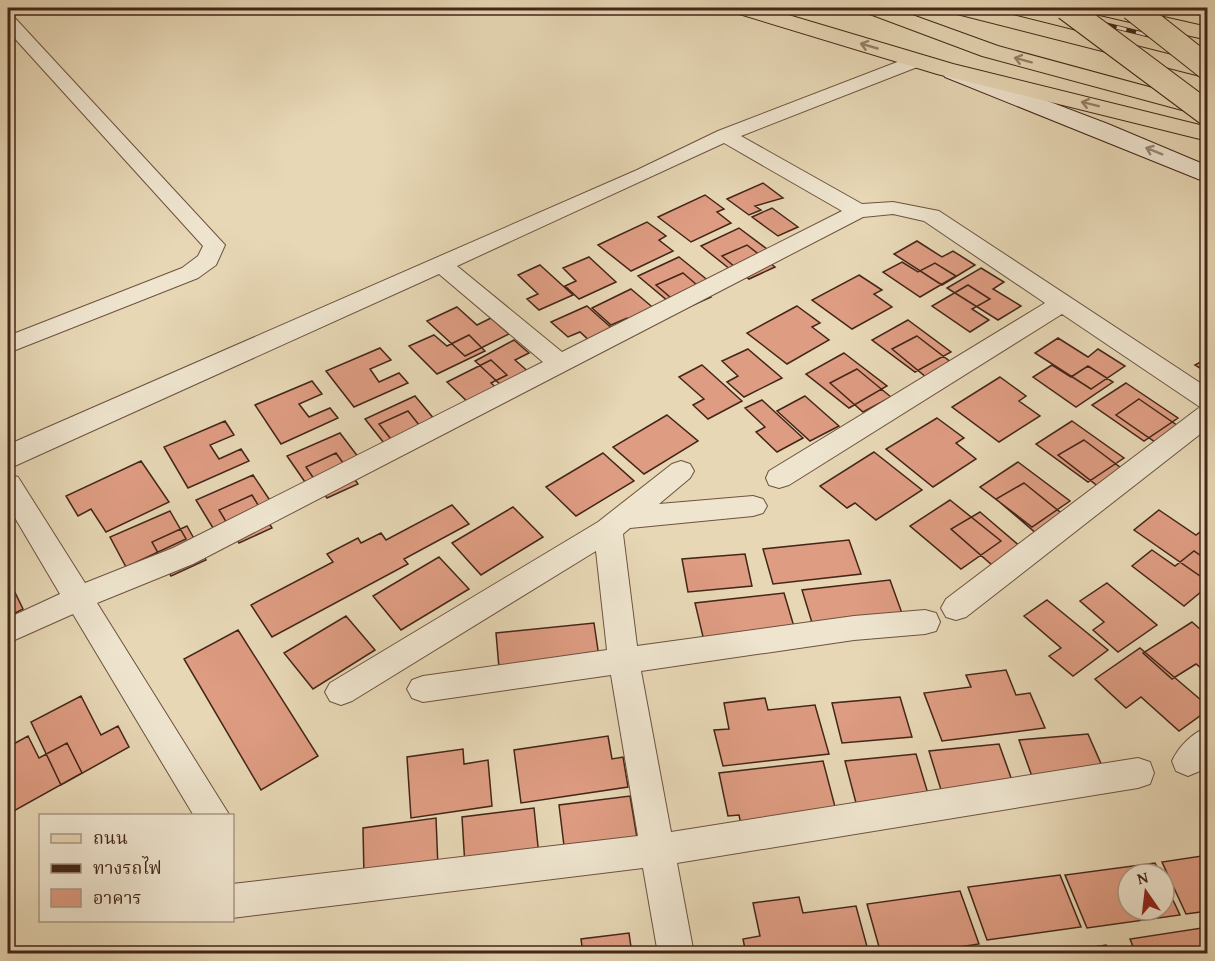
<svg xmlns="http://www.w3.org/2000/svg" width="1215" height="961" viewBox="0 0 1215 961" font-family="'Gentium Book Plus','Noto Serif Thai',serif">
<rect width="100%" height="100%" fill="#e7d7b5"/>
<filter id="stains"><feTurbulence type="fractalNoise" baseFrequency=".00333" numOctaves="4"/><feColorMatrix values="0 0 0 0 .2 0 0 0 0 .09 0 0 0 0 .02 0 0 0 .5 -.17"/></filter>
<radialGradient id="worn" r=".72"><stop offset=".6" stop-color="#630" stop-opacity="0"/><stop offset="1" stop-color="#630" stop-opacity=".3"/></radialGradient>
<path fill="#de9c82" stroke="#442618" stroke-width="1.5" d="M763,183L783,198L755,206L761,210L749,215L727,199Z
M705,195L724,209L717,212L731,223L691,242L658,217Z
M772,208L798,227L778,236L752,217Z
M647,222L666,236L659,240L673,251L631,271L598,245Z
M739,228L771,252L731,270L701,246Z
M917,241L942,257L953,251L975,265L942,285L894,254Z
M747,245L775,267L749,279L722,256Z
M589,257L616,282L579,299L565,286L576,281L563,268Z
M679,257L710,282L668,301L638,276Z
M902,262L918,272L935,263L956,276L920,297L883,272Z
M540,265L573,295L539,310L527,299L538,294L518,275Z
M981,268L1004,282L993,289L1021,306L998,320L947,288Z
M683,273L711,297L684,309L656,285Z
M859,275L882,290L874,294L892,307L852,329L812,300Z
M968,285L990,299L972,309L989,320L970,332L932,306Z
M631,289L657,311L633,323L627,318L611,325L592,308Z
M587,306L616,332L592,343L580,332L568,337L551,322Z
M797,306L820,323L812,327L829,340L787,364L747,333Z
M457,307L477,325L491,318L509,334L465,356L427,321Z
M908,320L951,352L915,372L872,340Z
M434,335L447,346L469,335L485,351L437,374L409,346Z
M917,336L952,363L926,377L892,349Z
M1058,338L1088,357L1098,349L1125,366L1091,389L1035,353Z
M514,340L529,353L515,360L531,374L504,388L475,361Z
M380,348L391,360L370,369L379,382L399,373L408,383L354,407L326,371Z
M748,349L782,378L744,397L727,382L738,376L722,361Z
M844,353L887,386L849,408L806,374Z
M1208,358V373L1195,365Z
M491,360L507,375L491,383L500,391L472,406L447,382Z
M702,365L742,401L708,419L693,405L704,399L679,377Z
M1052,365L1071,377L1088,366L1113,382L1076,407L1033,377Z
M857,369L891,397L863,412L830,383Z
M1000,377L1026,396L1019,401L1040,416L999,442L952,407Z
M312,381L322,394L299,404L309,417L330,408L338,418L281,444L255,405Z
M1126,383L1178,418L1144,441L1092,405Z
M415,396L435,420L384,443L365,419Z
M805,396L839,426L810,441L777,411Z
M1139,399L1181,428L1158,444L1116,415Z
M762,400L803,438L777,452L756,432L765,427L745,408Z
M408,411L431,440L402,453L379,424Z
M667,415L698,441L644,474L613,447Z
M937,418L964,438L956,443L976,459L933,487L886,449Z
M225,421L234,435L210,445L219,459L241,449L249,461L188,488L164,447Z
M1072,421L1124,458L1088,482L1036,444Z
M340,433L359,458L305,482L287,456Z
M1084,440L1125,471L1099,487L1058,455Z
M874,452L922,490L876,520L855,503L847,508L820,486Z
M336,453L358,484L327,498L306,467Z
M603,453L634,481L576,516L546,487Z
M141,461L169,502L106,532L91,509L78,516L66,496Z
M1018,462L1070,501L1032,527L980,487Z
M253,475L271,502L213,528L196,500Z
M1024,483L1065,516L1037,534L996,499Z
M252,495L272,528L239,543L219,510Z
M950,500L1001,541L961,569L910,526Z
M452,505L469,524L404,559L408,564L272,637L251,605L333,562L327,554L358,538L361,543L381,533L386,540Z
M513,507L543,537L481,575L452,543Z
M1159,510L1196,535L1208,526V574L1203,578L1134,530Z
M170,511L186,539L126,567L110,537Z
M980,512L1021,547L992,565L951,529Z
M187,526L206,560L171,576L152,542Z
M849,540L861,574L773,584L763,549Z
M1152,550L1175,566L1194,551L1208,561V586L1184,606L1132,566Z
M745,554L752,586L688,592L682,559Z
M439,557L469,589L401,630L373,596Z
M8,578L23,609L8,617Z
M890,580L903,616L813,626L802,590Z
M1107,583L1157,625L1118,652L1093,630L1104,622L1080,601Z
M784,593L795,630L704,641L695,603Z
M1047,600L1108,650L1073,676L1049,656L1061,648L1024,616Z
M346,616L375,650L313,689L284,653Z
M1192,622L1208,636V674L1196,664L1172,679L1143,653Z
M594,623L599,657L499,668L496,633Z
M238,630L318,756L261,790L184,659Z
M1140,648L1208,706V710L1179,731L1141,697L1126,708L1095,679Z
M1006,670L1016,695L1030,693L1045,728L942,741L924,693L971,687L966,675Z
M81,696L101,735L118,726L129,747L61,785L31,722Z
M900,697L912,737L842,743L832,703Z
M765,698L768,710L815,705L829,754L723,766L714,730L729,729L724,703Z
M1088,734L1106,775L1034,782L1019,740Z
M28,736L39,758L67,743L82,773L12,812L8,801V747Z
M608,736L612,759L623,757L628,787L521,803L514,750Z
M999,744L1014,786L942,793L929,751Z
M463,749L464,764L488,760L492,806L411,818L407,757Z
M916,754L929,797L856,803L845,761Z
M823,761L838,818L742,830L739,815L728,816L719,773Z
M630,796L638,844L565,854L559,805Z
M534,808L539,856L465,866L462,817Z
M436,818L438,867L364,878L363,828Z
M1208,855V911L1186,914L1162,862Z
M1155,863L1161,874H1128V910H1164V881L1180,915L1087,928L1065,875Z
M1060,875L1081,927L987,940L968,887Z
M960,891L979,944L914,954H881L867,904Z
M799,897L803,913L856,906L869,954H746L743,939L760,936L753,903Z
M1208,927V954H1136L1130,939Z
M629,933L632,954H583L581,939Z
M1106,945L1109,954H1050Z"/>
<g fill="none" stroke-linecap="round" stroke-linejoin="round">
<defs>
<path id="minor" d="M8,16L14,17L225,245L216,265L198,278L8,353V336L182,268L198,256L203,246L8,31Z
M918,54L927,60L925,64L741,136L862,204L893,202L939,211L1208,388V428L966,617L956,620L946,617L941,608L946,599L1200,407L1062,314L789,485L779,488L769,485L766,478L769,471L1045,303L924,221L893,214L863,217L193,564L97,603L230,816H194L73,614L8,643V618L60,594L8,506V474L18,477L85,583L173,548L543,362L439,274L8,469V446L12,443L637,170L718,131ZM724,143L842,211L562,352L457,266Z
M681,461L690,464L694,471L690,478L659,504L753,496L763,499L767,506L763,513L753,516L630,528L623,534L637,646L854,616L925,610L936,613L940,622L936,631L925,634L854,640L641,671L671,832L1138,758L1150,762L1154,773L1150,784L1138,788L677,863L694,954H658L643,868L232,918V884L638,836L611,675L423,702L412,698L407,689L412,680L423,676L607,650L596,551L352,701L341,705L330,701L325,692L330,683L598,522L672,464Z
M1208,727V763L1200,771L1188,776L1176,771L1172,761C1179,746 1192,733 1208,727Z"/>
<path id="secondary" d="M953,65L1108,124L1208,166V183L945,77L942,72L945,67Z"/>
<path id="primary" d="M733,8H765L953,64L1208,127V141L937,74L736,13Z
M951,8H985L1208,64V78L953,13Z
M1088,8H1124L1208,27V40L1091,13Z"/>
<path id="trunk" d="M864,8H893L998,46L1208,103V117L982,56L867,13Z"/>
</defs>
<use href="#minor" stroke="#6d523f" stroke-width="2"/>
<use href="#secondary" stroke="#442618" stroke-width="2"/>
<use href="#primary" stroke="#442618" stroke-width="2"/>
<use href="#trunk" stroke="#442618" stroke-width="2"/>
<use href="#minor" fill="#efe5cf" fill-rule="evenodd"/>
<use href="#secondary" fill="#efe5cf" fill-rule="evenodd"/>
<use href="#primary" fill="#e7d7b5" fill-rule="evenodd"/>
<use href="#trunk" fill="#e7d7b5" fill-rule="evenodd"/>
<defs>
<path id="rail" d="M1039,8L1208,50"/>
</defs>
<use href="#rail" stroke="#442618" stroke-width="4.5"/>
<use href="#rail" stroke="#efe5cf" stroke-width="3" stroke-dasharray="10" stroke-linecap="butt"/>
<defs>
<path id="motorway-bridge" d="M1066,8L1208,114
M1132,8L1208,68"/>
</defs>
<use href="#motorway-bridge" stroke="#442618" stroke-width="26" stroke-linecap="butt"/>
<use href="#motorway-bridge" stroke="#e7d7b5" stroke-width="24"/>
</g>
<defs><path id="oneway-shaft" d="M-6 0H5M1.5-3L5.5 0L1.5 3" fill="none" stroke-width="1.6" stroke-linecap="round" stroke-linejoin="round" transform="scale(1.5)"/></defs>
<g stroke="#967e66">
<use href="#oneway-shaft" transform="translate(869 46) rotate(-164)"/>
<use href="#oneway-shaft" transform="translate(1023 60) rotate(-165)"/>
<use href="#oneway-shaft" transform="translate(1090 104) rotate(-166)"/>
</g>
<use stroke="#9a8674" href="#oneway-shaft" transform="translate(1154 151) rotate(-158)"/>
<rect width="1215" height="961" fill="none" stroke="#e7d7b5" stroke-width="30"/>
<rect x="9" y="9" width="1197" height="943" fill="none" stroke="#442618" stroke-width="3"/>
<rect x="15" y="15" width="1185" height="931" fill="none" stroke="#442618" stroke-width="1.5"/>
<rect x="39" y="814" width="195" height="108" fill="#efe5cf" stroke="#ab9986" stroke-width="1.5"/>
<rect x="51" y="834" width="30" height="9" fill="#e7d7b5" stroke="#ab9986" stroke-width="1.5"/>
<text x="93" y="844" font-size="18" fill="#442618">ถนน</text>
<rect x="51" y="864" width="30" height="9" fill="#442618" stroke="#ab9986" stroke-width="1.5"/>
<text x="93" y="874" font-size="18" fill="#442618">ทางรถไฟ</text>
<rect x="51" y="889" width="30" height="18" fill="#de9c82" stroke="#ab9986" stroke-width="1.5"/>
<text x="93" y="904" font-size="18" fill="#442618">อาคาร</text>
<g transform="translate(1146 892) rotate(346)"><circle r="28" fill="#efe5cf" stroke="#ab9986" stroke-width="1.5"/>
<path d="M0-4.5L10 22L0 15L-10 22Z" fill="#8f2418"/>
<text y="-9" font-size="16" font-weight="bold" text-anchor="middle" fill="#442618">N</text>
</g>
<rect width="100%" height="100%" filter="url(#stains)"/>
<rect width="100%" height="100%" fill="url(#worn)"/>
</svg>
